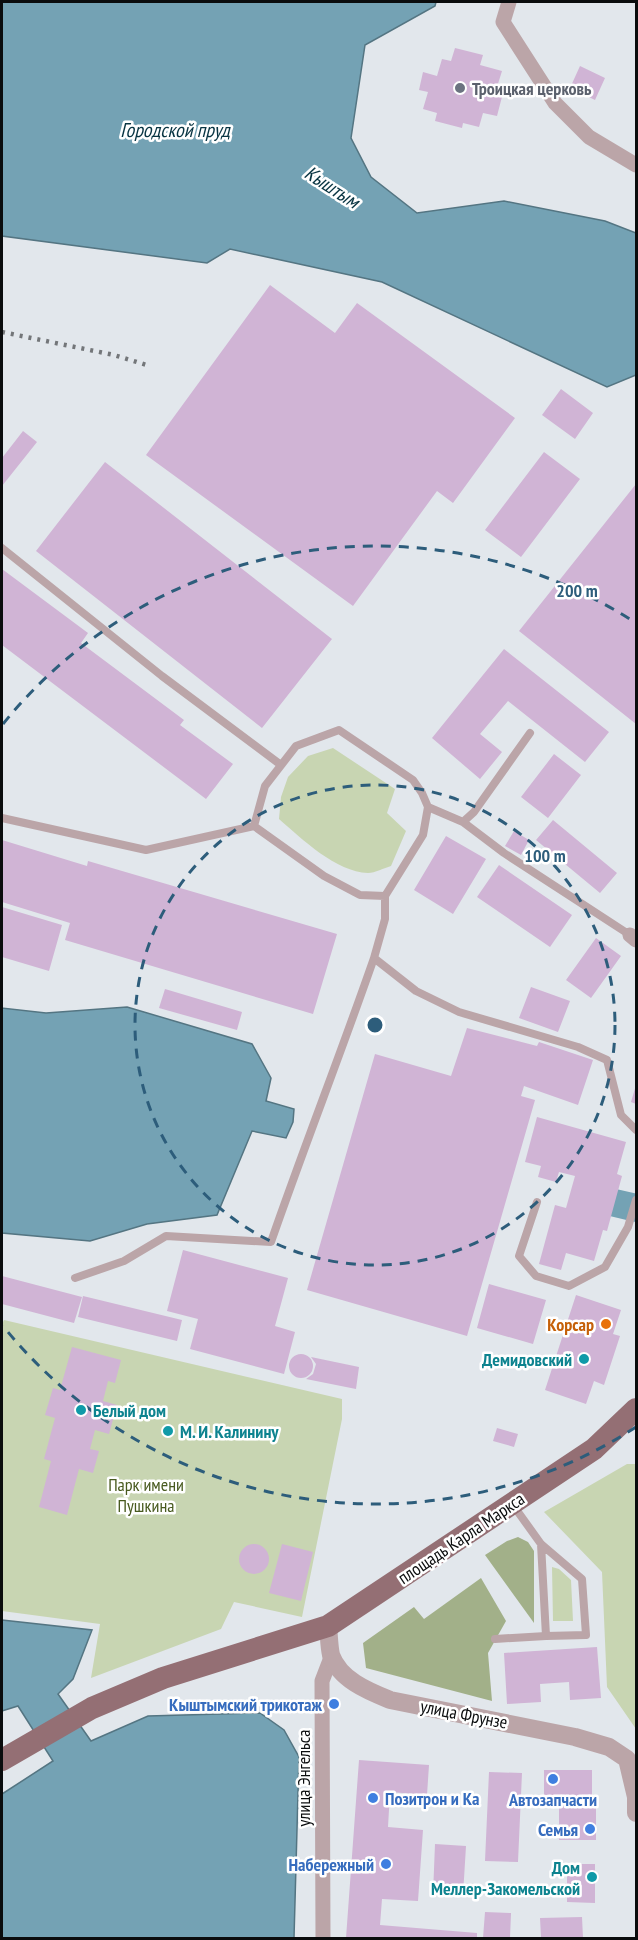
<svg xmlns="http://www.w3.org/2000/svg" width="638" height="1940" viewBox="0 0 638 1940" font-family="'PT Sans Narrow',sans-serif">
<rect width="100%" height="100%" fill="#e2e7ec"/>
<path fill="#c8d5b2" d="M333,748L395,789L387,813L406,831L391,866C384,868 375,873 368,873C336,872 302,839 279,819L281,797L288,777L308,756Z
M4,1320L342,1399V1419L302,1617L234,1602L221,1629L91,1678L100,1624L2,1611V1324Z
M627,1464H636V1729L607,1687L602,1572L544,1512Z
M552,1567L559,1569L571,1580L573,1621H553Z"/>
<path fill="#a2b089" d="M518,1537L528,1542L534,1551V1623L485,1555L507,1541Z
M481,1578L506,1621L488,1653L492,1701L366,1668L363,1643L414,1607L424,1619Z"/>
<path fill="#74a2b4" stroke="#547582" stroke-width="1.5" d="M2,2H436L435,6L365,45L351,138L371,177L417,213L504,201L605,221L636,233V375L607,387L382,282L230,249L207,263L2,236Z
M127,1007L252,1044L271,1078L266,1101L294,1109L293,1122L286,1138L252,1131L217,1215L147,1224L90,1241L2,1233V1008L46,1013Z
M2,1620L92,1630L73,1679L58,1694L91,1741L148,1716L260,1713L284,1730L299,1757L294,1938H2V1794L53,1761L18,1706L2,1711Z"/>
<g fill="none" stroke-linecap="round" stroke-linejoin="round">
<path stroke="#74a2b4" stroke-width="28" d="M615,1203L636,1208"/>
</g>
<path fill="#d0b4d5" d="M455,48L483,55L480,65L502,71L497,87L504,89L497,116L483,113L479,127L463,123L462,128L435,121L437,113L423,109L428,92L419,90L423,72L437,76L442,59L451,61Z
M580,66L605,78L595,100L570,88Z
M270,285L335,333L357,303L515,418L453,503L437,491L353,606L146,455Z
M561,389L593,413L575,439L542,415Z
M23,431L37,442L2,486V458Z
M544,452L580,479L521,557L485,530Z
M105,462L332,639L262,728L36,551Z
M636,484V724L519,631Z
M2,569L88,633L81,643L184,720L180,725L233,764L206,799L2,645Z
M504,649L609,732L585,762L508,701L480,734L502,752L480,779L432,738Z
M554,754L581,775L548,818L521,797Z
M553,820L617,873L600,893L536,840Z
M514,831L529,840L521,855L505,846Z
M446,836L486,859L453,914L414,890Z
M2,840L87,866L88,861L337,934L313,1014L65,940L70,923L2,902Z
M499,865L572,915L550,947L477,897Z
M2,907L62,925L49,971L2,957Z
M596,938L621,956L591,998L566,980Z
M531,987L570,1001L558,1032L519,1018Z
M165,989L242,1012L237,1030L159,1008Z
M467,1028L537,1046L539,1042L593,1060L578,1105L524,1086L521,1096L535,1100L467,1336L307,1290L375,1054L451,1076Z
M636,1085V1104L631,1102Z
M537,1117L626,1142L617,1174L622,1176L607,1231L603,1230L594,1261L566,1253L561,1270L539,1264L555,1205L566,1208L575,1176L559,1172L556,1182L538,1177L541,1166L525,1162Z
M183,1250L288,1278L275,1326L295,1332L284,1374L190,1349L198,1319L167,1311Z
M2,1276L82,1297L74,1323L2,1304Z
M489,1284L546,1300L533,1344L477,1328Z
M576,1295L621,1310L613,1334L620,1336L604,1385L594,1381L586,1404L545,1390Z
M83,1296L182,1320L177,1341L78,1317Z
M72,1347L121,1360L115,1383L108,1381L103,1401L117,1405L109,1434L95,1430L90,1449L99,1451L93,1473L79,1469L67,1515L39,1507L51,1461L44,1459L55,1418L45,1415L53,1388L60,1390Z
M289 1366a12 12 0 1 1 24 0a12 12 0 1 1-24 0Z
M311,1357L359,1367L356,1389L306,1379L313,1374L316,1364Z
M497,1428L518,1434L514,1447L493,1441Z
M282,1544L313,1552L301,1601L269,1593Z
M239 1559a15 15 0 1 1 30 0a15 15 0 1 1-30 0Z
M597,1647L601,1698L570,1700L569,1682L540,1684L541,1702L507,1704L504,1653Z
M359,1760L429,1765L427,1795L390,1792L388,1827L423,1830L418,1901L382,1899L380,1925L477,1933V1938H346Z
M544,1770H592V1799H544Z
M489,1772L522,1773L518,1862L485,1861Z
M559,1804H596V1840H559Z
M435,1844L466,1846L463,1895L433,1894Z
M567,1864H595V1903L567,1902Z
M485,1912L511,1913L510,1938H483Z
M582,1917L583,1938L541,1937L540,1918Z"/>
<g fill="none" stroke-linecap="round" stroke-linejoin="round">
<path stroke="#bba5a8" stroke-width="8" d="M2,548L162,676L281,765
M530,733L474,812L463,822L428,807L423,835L385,896V919L374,958L416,991L459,1012L578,1047L607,1060L621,1115L636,1130
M2,818L146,850L254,826L265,786L296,746L339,730L413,780L422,793L428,807
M463,822L504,853L630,935
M254,826L324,876L360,895L385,896
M537,1202L519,1256L536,1276L569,1286L605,1267L628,1227L636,1200
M75,1278L124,1261L166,1236L271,1242C304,1147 341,1053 374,958
M513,1505L541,1544L582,1579L586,1635L546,1636L541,1544
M495,1639L546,1636"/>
<path stroke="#bba5a8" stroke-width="15" d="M509,2L503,22L555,103L589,137L636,165
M630,935L636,940
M323,1938L322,1681L332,1655"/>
<path stroke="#bba5a8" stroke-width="18" d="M328,1626C329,1635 329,1646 331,1655C340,1680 368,1691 390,1700L575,1737L609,1747L627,1759L636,1797V1813"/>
<path stroke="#946f74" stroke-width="22" d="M2,1760L92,1708L163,1678L328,1626L594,1449L636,1409"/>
<path stroke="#737679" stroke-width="4.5" stroke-dasharray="3 6" stroke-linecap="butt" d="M2,332L114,355L150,366"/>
</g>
<g fill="none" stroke="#2d5d7b" stroke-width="3" stroke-dasharray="10 8">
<circle cx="375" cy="1025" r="240"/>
<path d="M636 1427A479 479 0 0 1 3 1326M3 724A479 479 0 0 1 636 623"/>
</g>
<circle fill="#6b7280" stroke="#fff" stroke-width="2" cx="460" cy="88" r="6"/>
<circle fill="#e8710a" stroke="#fff" stroke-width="2" cx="606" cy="1324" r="6"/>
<g fill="#0f9aa8" stroke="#fff" stroke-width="2">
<circle cx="584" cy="1359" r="6"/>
<circle cx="81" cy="1410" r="6"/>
<circle cx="168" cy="1431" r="6"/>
<circle cx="592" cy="1877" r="6"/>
</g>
<g fill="#3f7fe0" stroke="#fff" stroke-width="2">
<circle cx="334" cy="1704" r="6"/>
<circle cx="553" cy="1779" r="6"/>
<circle cx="373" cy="1798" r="6"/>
<circle cx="590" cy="1829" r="6"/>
<circle cx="386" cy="1864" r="6"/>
</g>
<g text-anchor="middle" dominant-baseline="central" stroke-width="5" stroke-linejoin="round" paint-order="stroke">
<g font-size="18" font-weight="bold" fill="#5b616d" stroke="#fff" text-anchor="start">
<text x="472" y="88">Троицкая церковь</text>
</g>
<g font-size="18" font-weight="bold" fill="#c56008" stroke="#fff" text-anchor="end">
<text x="594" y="1324">Корсар</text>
</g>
<g font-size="18" font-weight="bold" fill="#0d838f" stroke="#fff" text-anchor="end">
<text x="572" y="1359">Демидовский</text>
<text x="93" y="1410" text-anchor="start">Белый дом</text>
<text x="180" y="1431" text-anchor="start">М. И. Калинину</text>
<text x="580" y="1867">Дом<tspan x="580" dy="21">Меллер-Закомельской</tspan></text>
</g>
<g font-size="18" fill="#485a1f" stroke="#fff">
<text x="146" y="1484">Парк имени<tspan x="146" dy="21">Пушкина</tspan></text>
</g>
<g font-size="18" fill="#0a0c0d" stroke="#fff">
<text transform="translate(461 1538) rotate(-34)">площадь Карла Маркса</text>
<text transform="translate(464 1714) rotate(11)">улица Фрунзе</text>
<text transform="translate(303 1778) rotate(-90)">улица Энгельса</text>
</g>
<g font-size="18" font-weight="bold" fill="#366cbe" stroke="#fff" text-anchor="end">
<text x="322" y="1704">Кыштымский трикотаж</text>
<text x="385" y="1798" text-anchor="start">Позитрон и Ка</text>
<text x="553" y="1799" text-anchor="middle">Автозапчасти</text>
<text x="578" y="1829">Семья</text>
<text x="374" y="1864">Набережный</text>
</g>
<g font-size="20" font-style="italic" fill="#083442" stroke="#fff">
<text x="175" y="130">Городской пруд</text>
<text transform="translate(332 187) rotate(33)">Кыштым</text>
</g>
</g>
<circle cx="375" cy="1025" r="9" fill="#2d5d7b" stroke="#fff" stroke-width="3"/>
<g font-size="18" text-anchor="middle" font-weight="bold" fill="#2d5d7b" stroke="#fff" stroke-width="5" stroke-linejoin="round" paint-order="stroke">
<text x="577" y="597">200 m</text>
<text x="545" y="862">100 m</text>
</g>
<rect width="638" height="1940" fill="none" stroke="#0a0c0d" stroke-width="6"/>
</svg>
